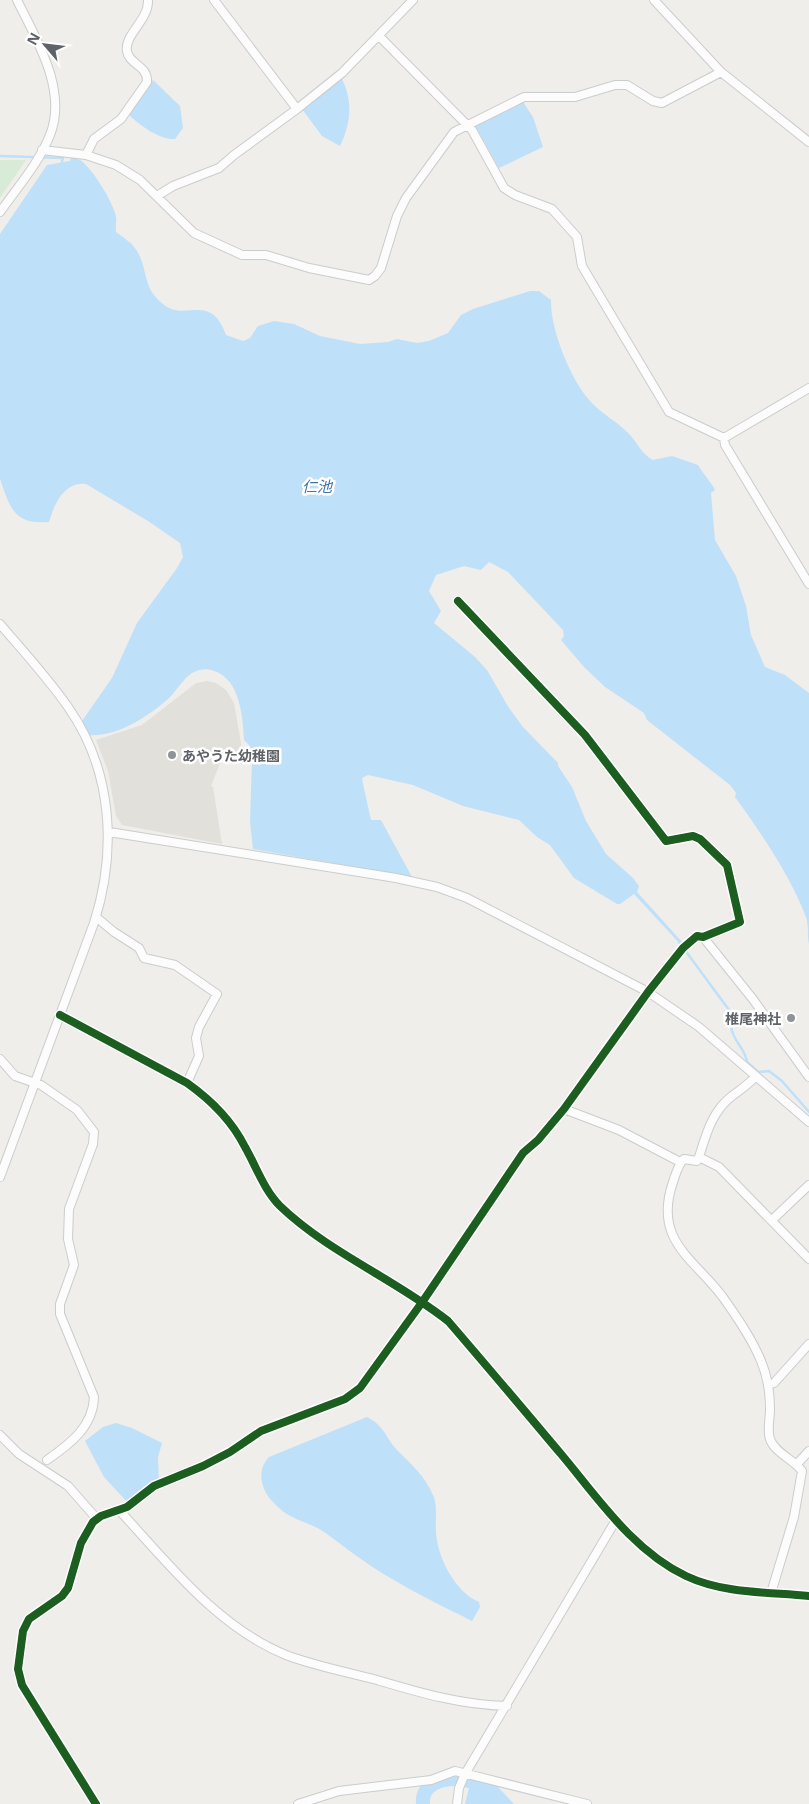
<svg xmlns="http://www.w3.org/2000/svg" width="809" height="1804" viewBox="0 0 809 1804" font-family="'Noto Sans','Noto Sans JP',sans-serif">
<rect width="100%" height="100%" fill="#efeeea"/>
<path fill="#e2e0da" d="M207,681L216,683L226,690L234,703L241,743V753L228,751L223,756L211,786L213,787L222,844L122,825L116,816L108,771L96,740L142,725L196,683Z"/>
<path fill="#d8ebd6" d="M0,160H26L0,198Z"/>
<path fill="#bfe0f9" d="M342,79C353,102 351,123 340,146L322,136L302,109Z
M153,80L180,106L183,128L175,139C160,140 139,125 129,115Z
M523,102L533,117L543,147L499,168L475,125Z
M71,156L78,157V159C90,164 114,203 116,217C117,222 115,227 116,232C122,237 130,241 134,247C150,267 140,286 163,304C185,323 210,291 226,335L243,341L250,338L258,326L274,321L294,324L320,336L360,344L388,342L397,339L417,343L429,341L448,333L461,315L473,309L530,291H539L551,300C550,329 571,381 591,402C602,414 616,421 627,432C637,441 641,454 653,460L672,456L698,465C702,472 713,485 715,490L711,493L715,540L736,576L746,606L751,635L765,667L785,675L809,693V944C807,936 809,925 806,917C790,875 761,833 735,797L736,793L730,785L647,720L644,713L605,687L584,667L561,640L564,636L563,630L508,572L489,562L481,570L464,566L436,575L429,591L441,611L434,623L475,657L487,670L509,708L523,727L558,763V766L572,787L586,821L606,854L633,878L639,886L637,892L683,943L681,945L634,894L620,904H617L574,878L550,845L537,837L519,820L463,806L413,785L368,775L362,778L363,784L371,820H381L412,877L253,849L250,822L252,759L250,746L244,740C243,718 240,679 214,671C207,668 199,669 192,673C183,679 177,690 169,698C149,716 116,738 88,735L82,721L112,678L137,623L177,568L183,557L180,543L148,521L86,484C64,481 54,505 49,522C14,525 10,508 0,479V234L47,165L70,161Z
M367,1417C385,1426 385,1437 397,1450C411,1464 425,1476 433,1495C438,1506 435,1521 436,1533C438,1558 455,1592 479,1602L480,1607L472,1621C438,1604 403,1587 371,1566C356,1556 342,1545 327,1534C308,1520 290,1522 272,1501C260,1488 257,1469 269,1457Z
M116,1423L132,1428L162,1443L158,1457L159,1481L129,1504L104,1477L85,1441L103,1427Z
M482,1780L496,1785L514,1804H465L470,1784L480,1786Z"/>
<g fill="none" stroke-linecap="round" stroke-linejoin="round">
<path stroke="#bfe0f9" stroke-width="2.5" d="M0,156L63,158L61,165
M679,942L732,1014C733,1020 730,1025 732,1031C735,1042 746,1051 747,1062L758,1072L769,1071L782,1081L809,1112"/>
<path stroke="#bfe0f9" stroke-width="14" d="M469,1781L476,1783L484,1804
M423,1804C421,1785 441,1778 458,1779"/>
<defs>
<path id="minor" d="M214,0L297,109
M654,0L721,72L809,142
M379,36L472,130L504,188L515,195L552,209L577,237L582,266L669,412L724,438
M42,150L86,155L116,165L140,180L194,233L242,255H266L309,268L369,280L375,276L381,268L397,216L406,198L454,132L524,97H575L615,85H627L653,101L662,103L721,72
M86,155L94,139L121,119L147,82C148,65 129,65 127,51C124,35 149,20 148,0
M157,196L173,186L219,168L234,155L297,109L342,73L413,0
M0,212C17,188 39,163 50,135C68,90 36,39 17,0
M724,438L725,445L809,584
M724,438L809,388
M0,624C23,651 48,678 68,707C113,771 117,851 94,923L0,1177
M109,832L396,878L437,887L467,898L648,992L699,1027L809,1122
M96,917L114,932L139,948L144,958L175,965L217,994L199,1027L196,1038L199,1056L187,1083
M703,937L752,998L809,1077
M60,1015L187,1083C211,1100 232,1121 245,1147C256,1166 264,1190 280,1206C329,1253 395,1279 448,1321C486,1365 523,1409 561,1454C598,1498 633,1551 686,1576C724,1594 769,1592 809,1596
M0,1059L15,1076L41,1085L77,1110L94,1132L93,1144L69,1209L68,1239L74,1265L60,1304V1314L94,1397C93,1427 70,1444 47,1460
M564,1109L619,1130L680,1162
M699,1157C706,1135 712,1111 732,1096C741,1089 748,1085 756,1076
M772,1220L809,1185
M768,1385L774,1383L809,1344
M0,1435L19,1454L68,1486L97,1519
M797,1464L809,1451
M119,1510C168,1563 217,1627 286,1655C315,1666 347,1672 377,1680C421,1693 461,1705 507,1706
M771,1593L794,1517L802,1471C794,1460 774,1452 770,1439C767,1431 770,1418 770,1409C770,1394 767,1375 761,1361C753,1341 735,1314 722,1296C693,1258 653,1240 673,1182C676,1174 678,1164 684,1159L697,1161L699,1157L719,1167L809,1259
M96,1804L22,1685L18,1669L23,1631L29,1619L62,1596L68,1588L81,1543L93,1522L101,1516L127,1507L154,1486L203,1466L230,1452L261,1431L345,1399L360,1388L423,1301L523,1153L538,1140L564,1109L648,992L683,948L697,936L703,937L740,922L727,865L700,839L693,836L666,841L585,735L458,601
M298,1804L339,1791L431,1780L455,1771L587,1804
M457,1804L459,1788L465,1774L616,1520"/>
</defs>
<use href="#minor" stroke="#cbcccc" stroke-width="10"/>
<use href="#minor" stroke="#fdfcfc" stroke-width="8"/>
<defs>
<path id="cycleway" d="M60,1015L187,1083C211,1100 232,1121 245,1147C256,1166 264,1190 280,1206C329,1253 395,1279 448,1321C486,1365 523,1409 561,1454C598,1498 633,1551 686,1576C724,1594 769,1592 809,1596
M96,1804L22,1685L18,1669L23,1631L29,1619L62,1596L68,1588L81,1543L93,1522L101,1516L127,1507L154,1486L203,1466L230,1452L261,1431L345,1399L360,1388L423,1301L523,1153L538,1140L564,1109L648,992L683,948L697,936L703,937L740,922L727,865L700,839L693,836L666,841L585,735L458,601"/>
</defs>
<use href="#cycleway" stroke="#fff" stroke-width="11"/>
<use href="#cycleway" stroke="#1b5e20" stroke-width="8"/>
</g>
<g fill="#919496" stroke="#fff" stroke-width="2">
<circle cx="172" cy="755" r="5"/>
<circle cx="791" cy="1018" r="5"/>
</g>
<g text-anchor="middle" dominant-baseline="central" stroke-width="5" stroke-linejoin="round" paint-order="stroke">
<g font-size="14" font-weight="bold" fill="#5f6368" stroke="#fff" text-anchor="start">
<text x="182" y="755">あやうた幼稚園</text>
<text x="781" y="1018" text-anchor="end">椎尾神社</text>
</g>
<g font-size="15" font-style="italic" fill="#4174aa" stroke="#fff">
<text x="317" y="486">仁池</text>
</g>
</g>
<g transform="translate(45 45) rotate(298)" stroke="#ffffff" stroke-width="4" paint-order="stroke">
<path d="M0-4L9 19L0 12L-9 19Z" fill="#5f6368"/>
<text y="-8" font-size="14" font-weight="bold" text-anchor="middle" fill="#5f6368">N</text>
</g>
</svg>
